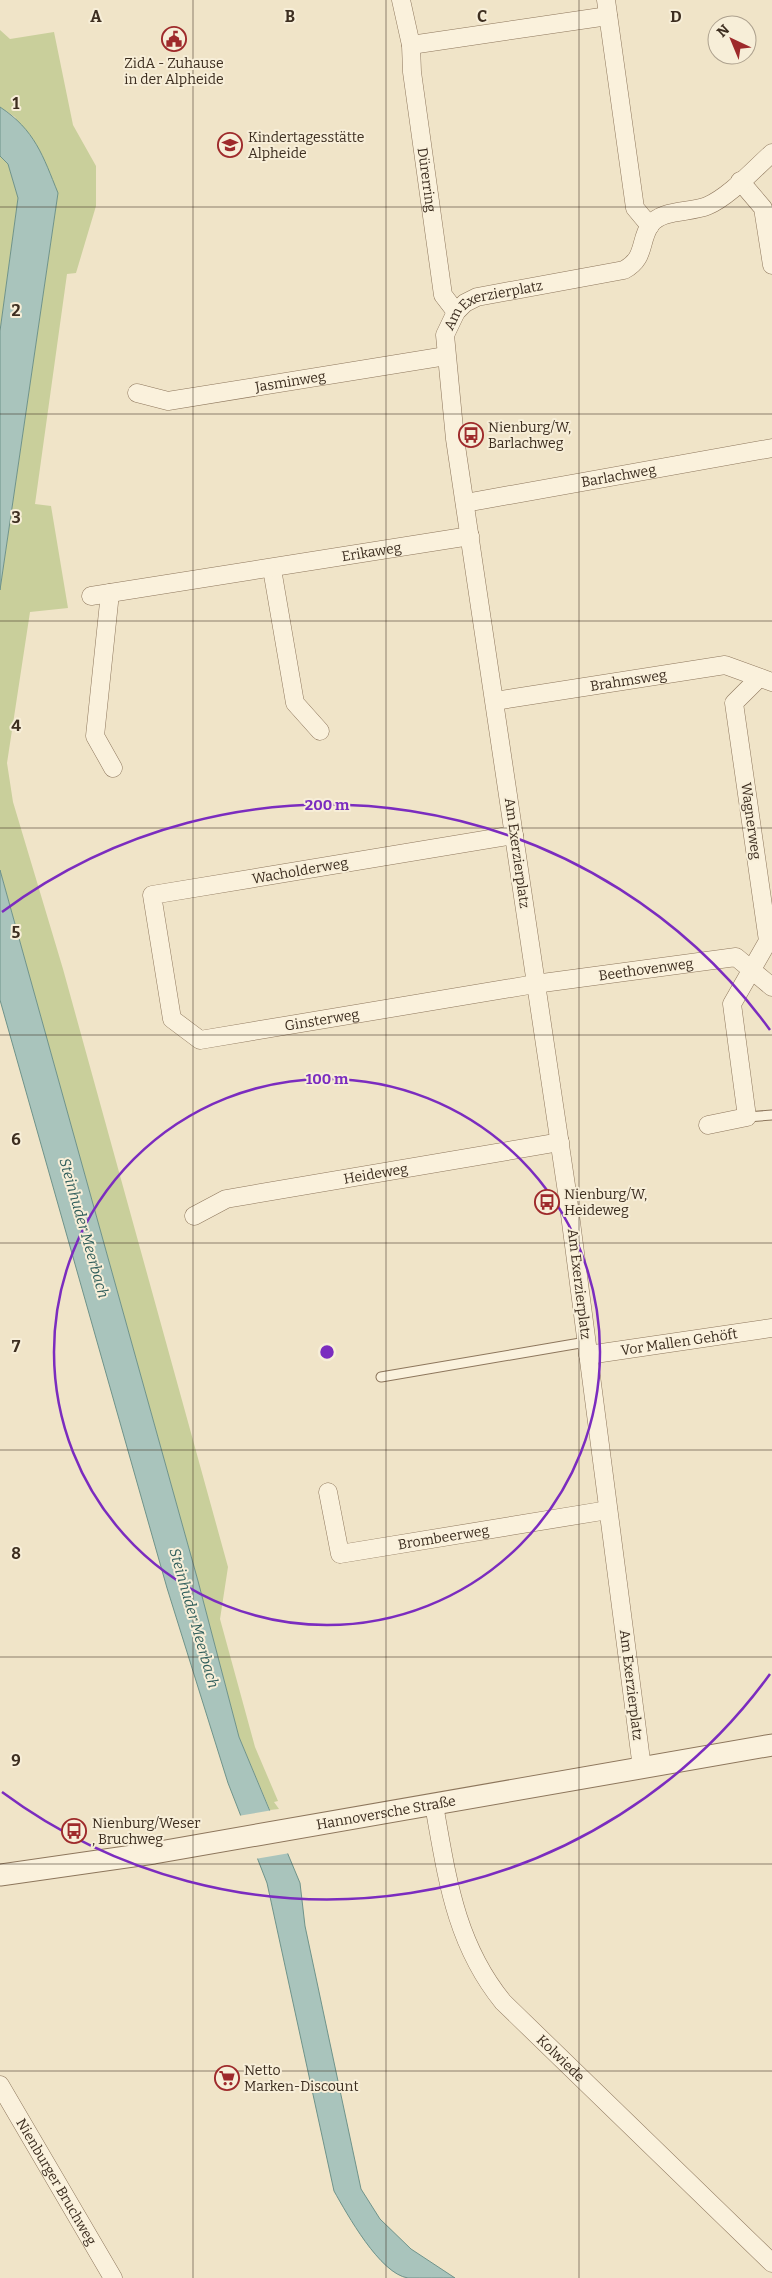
<svg xmlns="http://www.w3.org/2000/svg" width="772" height="2278" viewBox="0 0 772 2278" font-family="Bitter,serif">
<rect width="100%" height="100%" fill="#f0e4c8"/>
<path fill="#c9cf9b" d="M0,30L10,39L54,32L73,125L96,166V206L76,273L67,274L35,504L51,506L68,608L30,612L7,763L13,802L63,969L228,1567L220,1619L255,1747L278,1801L274,1802L279,1809L270,1810L239,1737L198,1581L0,870V590L58,193L15,117L0,107Z
M0,156L8,164L18,198L0,331Z"/>
<path fill="#a9c4bc" stroke="#6f938a" d="M0,107C35,130 43,156 58,193L0,590V331L18,198L8,164L0,156Z
M0,870L198,1581L239,1737L300,1883L305,1926L361,2189L380,2219L411,2249L455,2278C440,2278 423,2278 408,2278C380,2274 347,2214 334,2191L267,1883L228,1783L167,1588L0,1000Z"/>
<path fill="#f0e4c8" d="M273,1810L290,1853L255,1859L238,1816Z"/>
<g fill="none" stroke-linecap="round" stroke-linejoin="round">
<defs>
<path id="service" d="M747,1117L772,1115
M381,1377L586,1342"/>
<g id="minor">
<path id="s1" d="M401,0L411,45L412,72L443,295L456,312"/>
<path d="M606,0L635,208L650,226"/>
<path d="M411,45L608,16"/>
<path d="M740,181L763,208L772,265"/>
<path id="s2" d="M137,393L168,401L446,356"/>
<path id="s3" d="M465,503L772,448"/>
<path d="M272,569L295,703L320,731"/>
<path d="M110,593L95,736L113,768"/>
<path id="s4" d="M91,596L470,536"/>
<path id="s5" d="M495,701L725,665L772,682"/>
<path id="s6" d="M514,835L152,895L172,1019L200,1040L535,984L736,957L772,987"/>
<path d="M708,1125L747,1117L732,1004L768,941L734,703L759,678"/>
<path id="s7" d="M194,1216L226,1199L560,1142"/>
<path id="s8" d="M588,1355L772,1328"/>
<path id="s9" d="M328,1492L340,1554L608,1510"/>
<path id="s10" d="M642,1768L568,1199L455,439L445,335L456,312L465,303L477,297L624,270C646,258 639,242 650,225C662,209 690,213 707,206C729,197 754,169 772,153"/>
<path id="s11" d="M434,1805C447,1877 455,1943 503,2002L772,2263"/>
<path id="s12" d="M0,2085L113,2278"/>
</g>
<g id="tertiary">
<path id="s13" d="M0,1875L154,1853L772,1745"/>
</g>
</defs>
<use href="#service" stroke="#8d765c" stroke-width="11"/>
<use href="#minor" stroke="#8d765c" stroke-width="19"/>
<use href="#tertiary" stroke="#8d765c" stroke-width="23"/>
<use href="#service" stroke="#faf1dc" stroke-width="9"/>
<use href="#minor" stroke="#faf1dc" stroke-width="18"/>
<use href="#tertiary" stroke="#faf1dc" stroke-width="21"/>
</g>
<path fill="none" stroke="#3d2e20" stroke-width="1" stroke-opacity="0.55" d="M193,0V2278M386,0V2278M579,0V2278M0,207H772M0,414H772M0,621H772M0,828H772M0,1035H772M0,1243H772M0,1450H772M0,1657H772M0,1864H772M0,2071H772"/>
<g fill="none" stroke="#7b2cbf" stroke-width="2.5">
<circle cx="327" cy="1352" r="273"/>
<path d="M770 1674A547 547 0 0 1 2 1792M2 912A547 547 0 0 1 770 1030"/>
</g>
<defs>
<symbol id="civic-ring" viewBox="-11 -11 22 22"><circle r="9.5" fill="#f7eed8" stroke="#9e2a2b" stroke-width="1.5"/><path d="M-.6-6.5H3V-4.5H.6V-3L4-1V1h2V6H-6V1h2V-1L-.6-3ZM-1.2 2.5V6h2.4V2.5Z" fill="#9e2a2b"/></symbol>
<symbol id="school-ring" viewBox="-11 -11 22 22"><circle r="9.5" fill="#f7eed8" stroke="#9e2a2b" stroke-width="1.5"/><path d="M0-5L7-2L0 1L-7-2ZM-4 1L0 2.5L4 1V4Q0 6-4 4Z" fill="#9e2a2b"/></symbol>
<symbol id="bus-ring" viewBox="-11 -11 22 22"><circle r="9.5" fill="#f7eed8" stroke="#9e2a2b" stroke-width="1.5"/><path d="M-5-6H5V4H4V6H2V4H-2V6H-4V4H-5ZM-3.5-4V0h7V-4ZM-3.5 1.2v1.5H-2V1.2ZM2 1.2v1.5H3.5V1.2Z" fill="#9e2a2b"/></symbol>
<symbol id="supermarket-ring" viewBox="-11 -11 22 22"><circle r="9.5" fill="#f7eed8" stroke="#9e2a2b" stroke-width="1.5"/><path d="M-6-5.5h2.5l.6 2H6L4.5 2H-2.5L-4.4-4H-6ZM-1.5 3.2a1.3 1.3 0 1 0 .1 0ZM3 3.2a1.3 1.3 0 1 0 .1 0Z" fill="#9e2a2b"/></symbol>
</defs>
<g fill-rule="evenodd">
<use href="#civic-ring" x="160" y="25" width="28" height="28"/>
<use href="#school-ring" x="216" y="131" width="28" height="28"/>
<use href="#bus-ring" x="457" y="421" width="28" height="28"/>
<use href="#bus-ring" x="533" y="1188" width="28" height="28"/>
<use href="#bus-ring" x="60" y="1817" width="28" height="28"/>
<use href="#supermarket-ring" x="213" y="2064" width="28" height="28"/>
</g>
<g text-anchor="middle" dominant-baseline="central" stroke-width="4" stroke-linejoin="round" paint-order="stroke">
<g font-size="14" fill="#3d2e20" stroke="#f7eed8" text-anchor="start">
<text x="174" y="63" text-anchor="middle">ZidA - Zuhause<tspan x="174" dy="16">in der Alpheide</tspan></text>
<text x="248" y="137">Kindertagesstätte<tspan x="248" dy="16">Alpheide</tspan></text>
<text x="488" y="427">Nienburg/W,<tspan x="488" dy="16">Barlachweg</tspan></text>
<text x="564" y="1194">Nienburg/W,<tspan x="564" dy="16">Heideweg</tspan></text>
<text x="92" y="1823">Nienburg/Weser<tspan x="92" dy="16">, Bruchweg</tspan></text>
<text x="244" y="2070">Netto<tspan x="244" dy="16">Marken-Discount</tspan></text>
</g>
<g font-size="14" fill="#3d2e20" stroke="#f7eed8">
<text stroke="none"><textPath href="#s1" startOffset="182">Dürerring</textPath></text>
<text stroke="none"><textPath href="#s10" startOffset="1509">Am Exerzierplatz</textPath></text>
<text stroke="none"><textPath href="#s2" startOffset="156">Jasminweg</textPath></text>
<text stroke="none"><textPath href="#s3" startOffset="156">Barlachweg</textPath></text>
<text stroke="none"><textPath href="#s4" startOffset="284">Erikaweg</textPath></text>
<text stroke="none"><textPath href="#s5" startOffset="135">Brahmsweg</textPath></text>
<text transform="translate(751 821) rotate(82)">Wagnerweg</text>
<text transform="translate(517 853) rotate(82)">Am Exerzierplatz</text>
<text transform="translate(300 871) rotate(-10)">Wacholderweg</text>
<text stroke="none"><textPath href="#s6" startOffset="979">Beethovenweg</textPath></text>
<text stroke="none"><textPath href="#s6" startOffset="651">Ginsterweg</textPath></text>
<text stroke="none"><textPath href="#s7" startOffset="188">Heideweg</textPath></text>
<text transform="translate(579 1284) rotate(83)">Am Exerzierplatz</text>
<text stroke="none"><textPath href="#s8" startOffset="92">Vor Mallen Gehöft</textPath></text>
<text stroke="none"><textPath href="#s9" startOffset="168">Brombeerweg</textPath></text>
<text transform="translate(631 1685) rotate(83)">Am Exerzierplatz</text>
<text stroke="none"><textPath href="#s13" startOffset="391">Hannoversche Straße</textPath></text>
<text stroke="none"><textPath href="#s11" startOffset="292">Kolwiede</textPath></text>
<text stroke="none"><textPath href="#s12" startOffset="112">Nienburger Bruchweg</textPath></text>
</g>
<g font-size="15" font-style="italic" fill="#2f5d5a" stroke="#f7eed8">
<text transform="translate(84 1228) rotate(74)">Steinhuder Meerbach</text>
<text transform="translate(194 1618) rotate(74)">Steinhuder Meerbach</text>
</g>
</g>
<g font-size="16" text-anchor="middle" font-weight="bold" fill="#3d2e20" stroke="#f7eed8" stroke-width="4" stroke-linejoin="round" paint-order="stroke">
<text x="96" y="22">A</text>
<text x="290" y="22">B</text>
<text x="482" y="22">C</text>
<text x="676" y="22">D</text>
<text x="16" y="109">1</text>
<text x="16" y="316">2</text>
<text x="16" y="523">3</text>
<text x="16" y="731">4</text>
<text x="16" y="938">5</text>
<text x="16" y="1145">6</text>
<text x="16" y="1352">7</text>
<text x="16" y="1559">8</text>
<text x="16" y="1766">9</text>
</g>
<circle cx="327" cy="1352" r="8" fill="#7b2cbf" stroke="#f7eed8" stroke-width="2.5"/>
<g font-size="15" text-anchor="middle" font-weight="bold" fill="#7b2cbf" stroke="#f7eed8" stroke-width="4" stroke-linejoin="round" paint-order="stroke">
<text x="327" y="810">200 m</text>
<text x="327" y="1084">100 m</text>
</g>
<g transform="translate(732 40) rotate(316)"><circle r="24" fill="#f7eed8" stroke="#ada18e"/>
<path d="M0-4L9 19L0 12L-9 19Z" fill="#9e2a2b"/>
<text y="-8" font-size="14" font-weight="bold" text-anchor="middle" fill="#3d2e20">N</text>
</g>
</svg>
